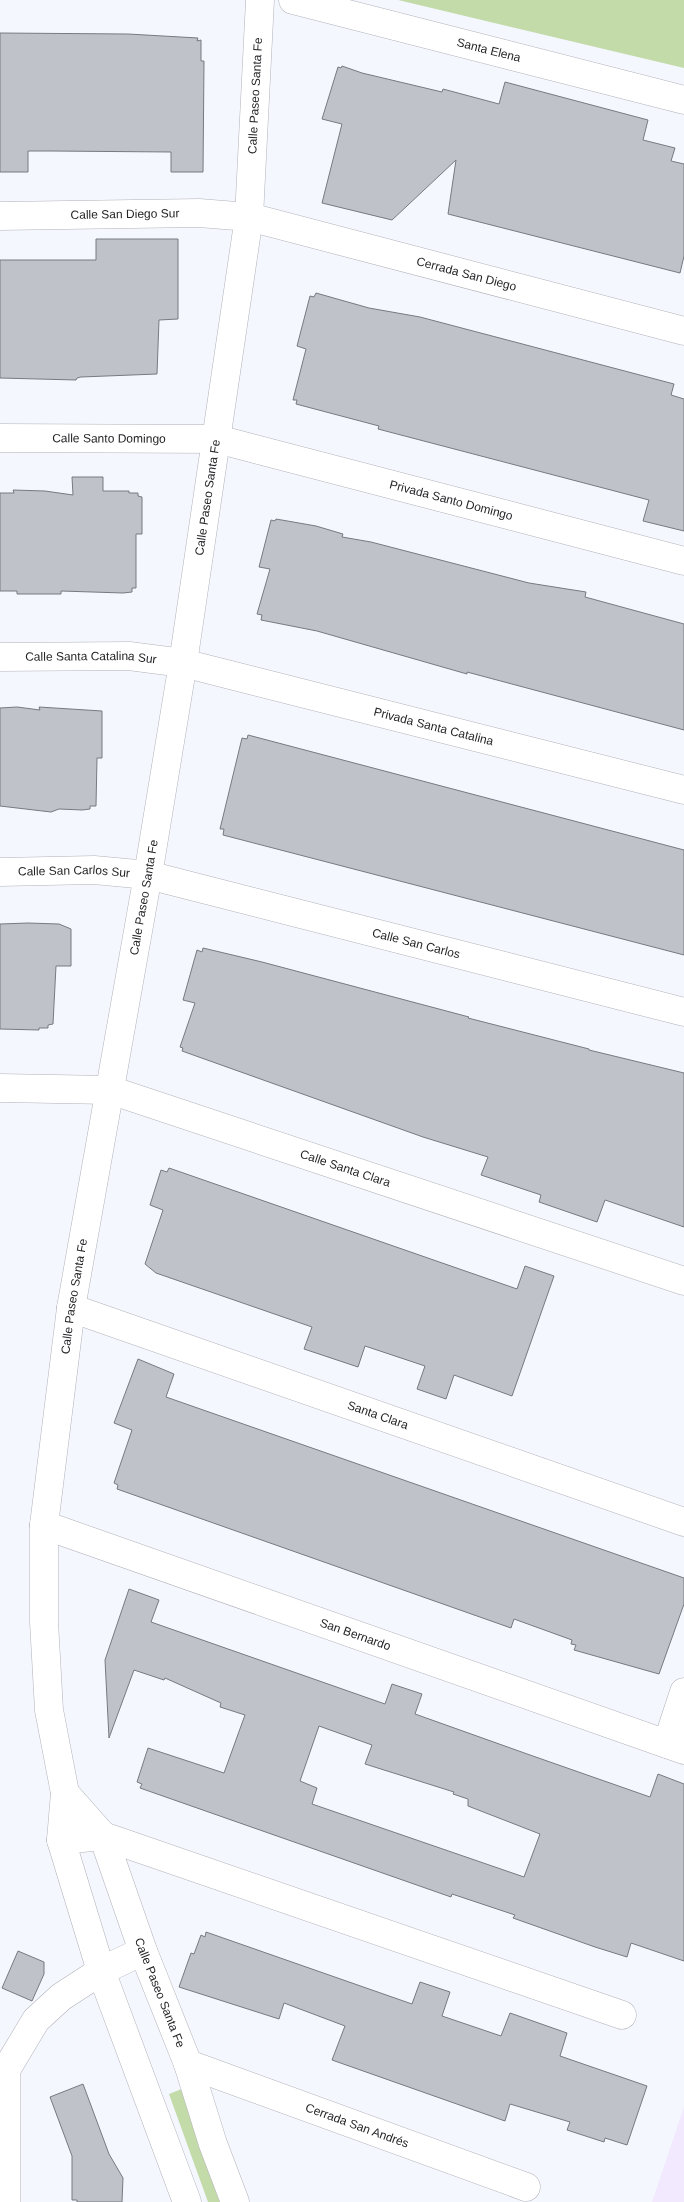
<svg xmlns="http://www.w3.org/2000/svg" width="684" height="2202" viewBox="0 0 684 2202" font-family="Helvetica,sans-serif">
<rect width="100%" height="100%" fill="#f5f7ff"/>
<path fill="#f2e9ff" d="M684,2107V2202H652Z"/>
<path fill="#c3daa9" d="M398,0H684V68Z
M184,2088L219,2200L220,2202H208L169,2094Z"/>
<path fill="#c0c2ca" stroke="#787a80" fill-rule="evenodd" d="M0,33L128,34L198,38L197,41L201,40V61H204L203,172H171V152L51,151H28V172H0Z
M342,66L362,73L442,92L443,89L499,104L505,82L648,120L643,140L675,148L671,161L684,164V256L680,273L448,214L456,160L392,220L322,203L342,124L322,119L338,67L341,68Z
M96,239H178V319L159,320L157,374L81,377L77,378L76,380L0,378V260H96Z
M316,293L369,308L420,317L674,384L671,395L684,399V531L643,521L649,500L378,429L379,426L296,404L297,400H293L306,349L297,346L310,296L314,297Z
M72,477H103V491H129V493H138V496L142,497V534H136V588H132V592L123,593L61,591V594H17V591H0V493H14L13,490L45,491L73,495Z
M276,519L316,526L343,534L342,537L371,542L529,583L586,592L585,597L684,624V730L467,672V674L317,631L261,620L262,615L257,614L270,569L259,567L271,520L275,521Z
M17,707L40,710L39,707L102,711V758H97L96,806H90V809L82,810L59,809L51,812L0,806V708Z
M248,735L684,850V955L223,835L224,829H220L242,738L247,739Z
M28,923L59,924L71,929V966H56L53,1024L48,1025V1028H39V1030L0,1029V924Z
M203,948L262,962L469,1017L468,1018L589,1049V1050L684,1073V1227L605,1200L597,1222L539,1202L541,1195L481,1175L488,1157L423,1137L182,1051L183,1048L180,1047L195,1003L183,1000L197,950L202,952Z
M169,1168L517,1289L525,1266L554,1276L512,1396L454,1375L446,1399L417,1389L425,1366L365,1346L358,1367L304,1349L312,1327L156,1273L145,1264L163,1210L150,1205L161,1170L167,1172Z
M138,1359L174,1374L166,1397L684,1578V1604L659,1674L574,1650L576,1645L571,1644L572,1640L514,1619L511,1628L117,1489L118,1485L114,1483L132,1430L114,1423Z
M129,1589L159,1600L151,1622L385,1704L392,1684L422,1694L415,1714L530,1755L650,1797L658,1774L684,1784V1961L631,1943L627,1957L595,1947L513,1918L515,1915L452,1894L451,1897L140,1788L142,1784L137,1782L148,1748L224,1773L245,1715L220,1707L221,1703L165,1678L164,1680L134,1670L109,1738L105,1660ZM319,1726L372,1745L365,1764L454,1792L453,1794L468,1799V1806L540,1834L524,1877L312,1804L317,1788L300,1781Z
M206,1932L412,2004L420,1982L450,1992L442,2016L501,2036L510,2013L567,2033L560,2056L647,2086L627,2145L605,2138L604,2142L567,2130L570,2122L510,2104L505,2121L332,2060L345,2026L284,2003L279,2019L179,1987L191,1953L194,1954L201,1935L205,1937Z
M18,1951L44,1962V1974L32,2001L2,1988Z
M83,2084L109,2154L123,2178L122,2202H77V2200H72V2156L50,2097Z"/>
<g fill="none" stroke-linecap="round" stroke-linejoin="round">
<defs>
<g id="minor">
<path id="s1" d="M293,0L684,100"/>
<path id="s2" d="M0,216L199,213L249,217L684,331"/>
<path id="s3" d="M0,438L217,439L684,561"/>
<path id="s4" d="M0,657L129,656L183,663L684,790"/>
<path id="s5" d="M0,872L94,870L148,875L684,1012"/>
<path id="s6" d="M0,1088L110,1090L684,1281"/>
<path id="s7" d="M71,1308L684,1522"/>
<path id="s8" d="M44,1525L684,1750"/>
<path d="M667,1744L684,1692"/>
<path d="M61,1840L103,1836L622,2015"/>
<path id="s9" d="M188,2064L526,2187"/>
<path d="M6,2202V2070L36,2020L61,1997L101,1971L143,1951"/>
</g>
<g id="tertiary">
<path id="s10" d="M65,1793L103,1836L143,1951L188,2064L213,2144L235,2202"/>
<path id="s11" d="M187,2202L101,1971L61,1840L65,1793L49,1710L44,1622V1525L71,1308L148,875L183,663L249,217L260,0"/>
</g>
</defs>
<use href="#minor" stroke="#b1b2b9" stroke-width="29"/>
<use href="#tertiary" stroke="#b1b2b9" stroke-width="29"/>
<use href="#minor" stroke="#fff" stroke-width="28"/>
<use href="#tertiary" stroke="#fff" stroke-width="28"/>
</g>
<g text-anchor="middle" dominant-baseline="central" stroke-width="4" stroke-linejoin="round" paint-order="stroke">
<g font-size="12" fill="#252528" stroke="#fff">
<text stroke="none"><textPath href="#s1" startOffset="202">Santa Elena</textPath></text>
<text stroke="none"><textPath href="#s11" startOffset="2146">Calle Paseo Santa Fe</textPath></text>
<text stroke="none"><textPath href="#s2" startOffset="125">Calle San Diego Sur</textPath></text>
<text stroke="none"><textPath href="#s2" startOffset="474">Cerrada San Diego</textPath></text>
<text stroke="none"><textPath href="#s3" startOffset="109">Calle Santo Domingo</textPath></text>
<text stroke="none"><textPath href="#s11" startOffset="1741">Calle Paseo Santa Fe</textPath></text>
<text stroke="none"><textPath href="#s3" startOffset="459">Privada Santo Domingo</textPath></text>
<text stroke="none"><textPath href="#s4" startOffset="91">Calle Santa Catalina Sur</textPath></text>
<text stroke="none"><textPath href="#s4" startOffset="442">Privada Santa Catalina</textPath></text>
<text stroke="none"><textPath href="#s5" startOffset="74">Calle San Carlos Sur</textPath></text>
<text stroke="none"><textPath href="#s11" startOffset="1336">Calle Paseo Santa Fe</textPath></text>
<text stroke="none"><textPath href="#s5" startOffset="425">Calle San Carlos</textPath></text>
<text stroke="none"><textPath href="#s6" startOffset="358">Calle Santa Clara</textPath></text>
<text stroke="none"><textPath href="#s11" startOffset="931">Calle Paseo Santa Fe</textPath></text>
<text stroke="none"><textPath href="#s7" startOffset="325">Santa Clara</textPath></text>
<text stroke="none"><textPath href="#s8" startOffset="330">San Bernardo</textPath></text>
<text stroke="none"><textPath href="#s10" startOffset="224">Calle Paseo Santa Fe</textPath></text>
<text stroke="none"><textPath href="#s9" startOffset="180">Cerrada San Andrés</textPath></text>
</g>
</g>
</svg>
